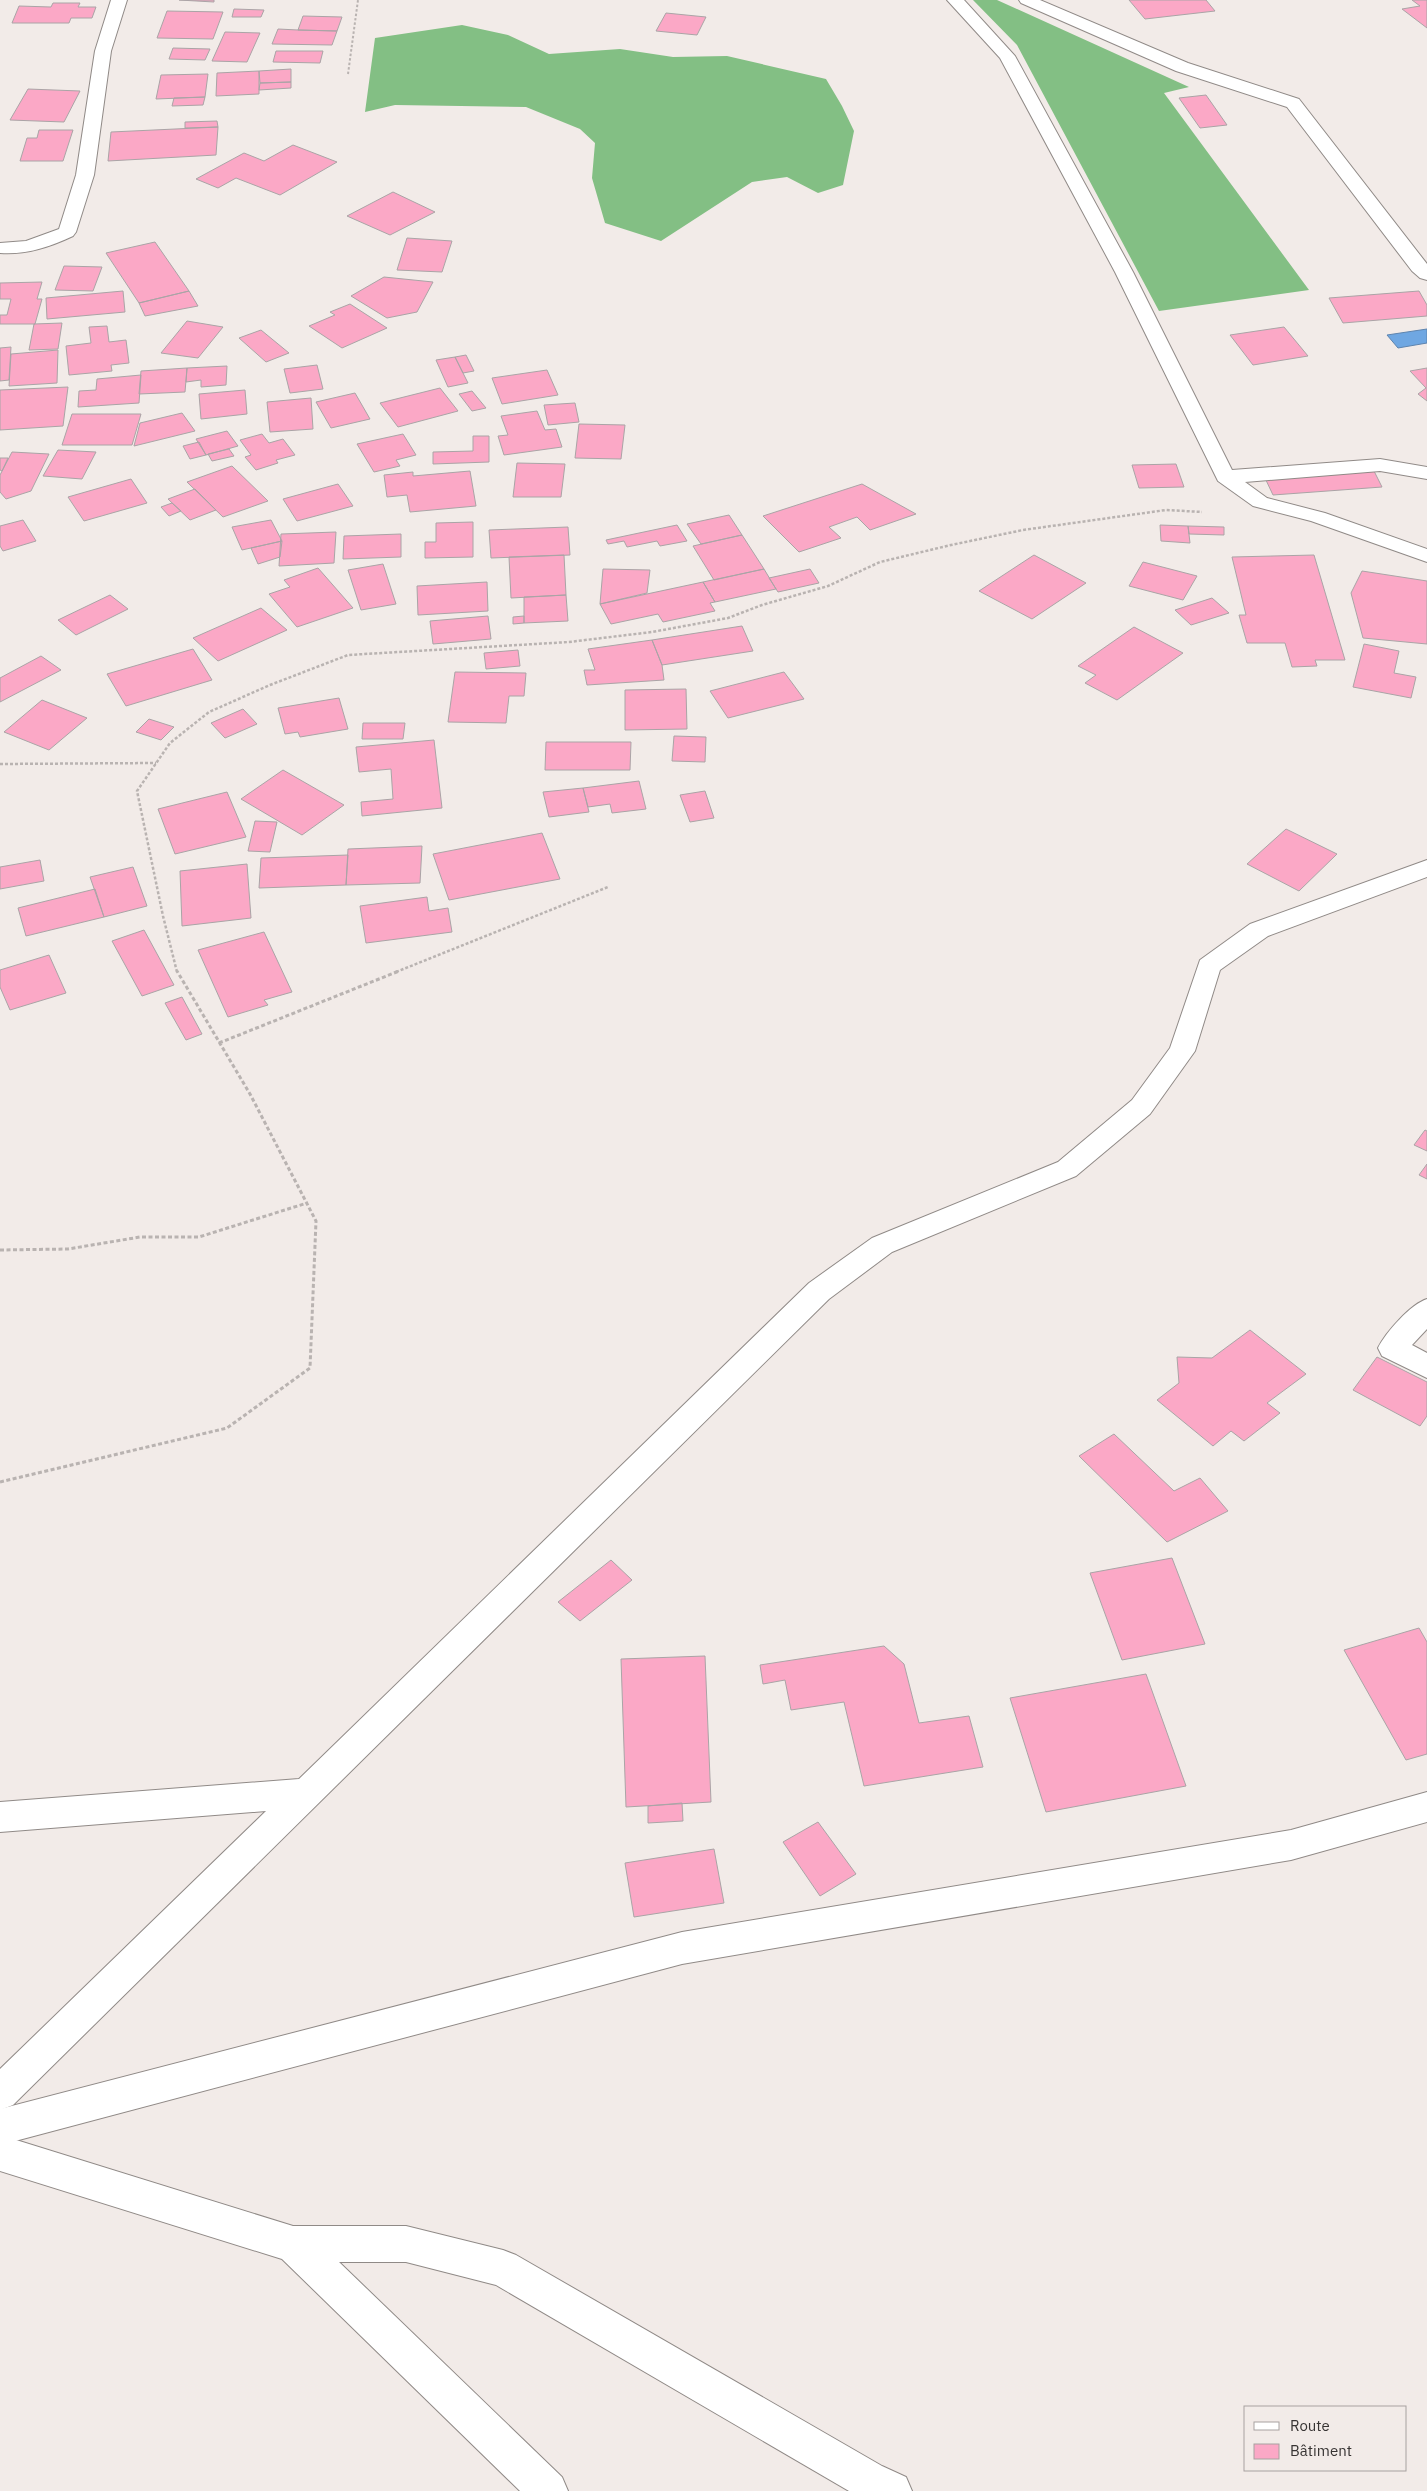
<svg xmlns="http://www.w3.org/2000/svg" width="1427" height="2491" viewBox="0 0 1427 2491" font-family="'IBM Plex Sans',sans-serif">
<rect width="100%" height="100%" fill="#f2ebe8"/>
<path fill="#83bf84" d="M973,0H997L1189,87L1164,93L1309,290L1159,311L1017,45Z
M462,25L508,35L549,54L620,49L673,57L727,56L826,79L842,106L854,131L843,185L818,193L787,177L752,182L661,241L605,223L592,178L595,143L580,129L526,107L395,105L365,112L375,38Z"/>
<path fill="#6fa7e2" stroke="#5e84ae" d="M1427,329V343L1398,348L1387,335Z"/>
<path fill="#fba8c6" stroke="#aaa4a6" d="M179,0H214V2Z
M1129,0H1206L1215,11L1145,19Z
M1412,0H1427V28L1402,9L1420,6Z
M53,3H80L78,7H96L92,18H71L69,23H12L19,6L51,7Z
M234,9L264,10L261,17H232Z
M167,11L223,12L213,39L157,38Z
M666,13L706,17L697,35L656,31Z
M303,16L342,17L337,31L298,30Z
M278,29L298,30L337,31L332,45L272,44Z
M225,32L260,33L247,62L212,61Z
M173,48L210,49L205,60L169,59Z
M276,51H323L320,63L273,62Z
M291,69V82L260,83L259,71Z
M259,71V94L216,96L217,73Z
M208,74L205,97L156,99L161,75Z
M291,82V88L259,90L260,83Z
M28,89L80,91L64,122L10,120Z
M1206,95L1227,125L1200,128L1179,98Z
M205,97L203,105L172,106L174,98Z
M217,121L218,127L185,128V122Z
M218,127L216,155L108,161L111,132Z
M39,130H73L63,161H20L27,138H37Z
M293,145L337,162L280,195L236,178L218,188L196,179L244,153L264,161Z
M393,192L435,212L390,235L347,216Z
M407,238L452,241L442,272L397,270Z
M155,242L189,291L139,303L106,253Z
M64,266L102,267L93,291L55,290Z
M384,277L433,282L417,312L387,318L351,296Z
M42,282L37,299H42L35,324H0V315H7L11,299H0V283Z
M123,291L125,312L47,319L46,298Z
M189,291L198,306L145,316L139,303Z
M1419,291L1427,305V316L1343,323L1329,298Z
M350,304L387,328L342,348L309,326L335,315L330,312Z
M187,321L223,327L198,358L161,353Z
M62,323L58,349L29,350L34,324Z
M107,326L109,342L126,340L129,363L111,365L112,371L69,375L66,346L91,343L89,327Z
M1284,327L1308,356L1253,365L1230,335Z
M261,330L289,353L266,362L239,338Z
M11,347L9,380L0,381V348Z
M58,350L57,383L9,386L11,354Z
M466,355L474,371L463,373L455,357Z
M455,357L468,383L448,387L436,360Z
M317,365L323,389L290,393L284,369Z
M227,366L226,385L201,387V380L186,382L187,368Z
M187,368L185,392L139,394L141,371Z
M1427,368V401L1418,394L1426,388L1410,371Z
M547,370L558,395L502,404L492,378Z
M141,375L139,403L78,407L79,391L96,390L97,379Z
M68,387L63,426L0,430V390Z
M440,388L458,411L398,427L380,403Z
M245,390L247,414L201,419L199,394Z
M472,391L486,408L472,411L459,394Z
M355,393L370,419L331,428L316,402Z
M311,398L313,429L270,432L267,402Z
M575,403L579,422L548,425L544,405Z
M537,411L545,430L556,429L562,447L504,455L498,436L508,435L501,416Z
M182,413L195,431L134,446L140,423Z
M72,414H141L132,445H62Z
M579,424L625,425L621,459L575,458Z
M227,431L238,446L206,455L196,439Z
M262,434L269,443L283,439L295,455L276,460L278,463L256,470L245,457L251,455L240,440Z
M403,434L416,455L396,460L400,466L374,472L357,444Z
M473,436H489V462L433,464V452L473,451Z
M199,442L206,455L190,459L183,446Z
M229,449L234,456L212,461L208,454Z
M58,450L96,452L82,479L43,476Z
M12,452L49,454L31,491L6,499L0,492V475Z
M0,458H8L2,471L0,470Z
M517,463L565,464L561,497H513Z
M1176,464L1184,487L1139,488L1132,465Z
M232,466L268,501L223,517L187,482Z
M1373,469L1382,487L1273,495L1265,478Z
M470,471L476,506L410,512L407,495L387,497L384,475L413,472V476Z
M131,479L147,503L84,521L68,497Z
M338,484L353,506L297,521L283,499Z
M862,484L916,514L870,530L857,517L829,527L841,538L799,552L763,516Z
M195,489L216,510L190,520L168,499Z
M172,503L181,511L169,516L161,507Z
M729,515L742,535L701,544L687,524Z
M23,520L36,541L3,551L0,546V526Z
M271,520L282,541L242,550L232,527Z
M473,522V557L425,558V542H436V523Z
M677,525L687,541L660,546L657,541L627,547L624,541L608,544L606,540Z
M1160,525L1188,526L1190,543L1161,541Z
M1188,526L1224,527V535L1189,534Z
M568,527L570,555L491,558L489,530Z
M336,532L334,563L279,566L281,534Z
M401,534V557L343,559L344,536Z
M742,535L764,569L714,580L693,546Z
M282,541L280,557L258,564L251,548Z
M564,555L566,595L511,598L509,557Z
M1034,555L1086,583L1032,619L979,591Z
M1314,555L1345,660H1315L1317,666L1292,667L1285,643H1247L1239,615H1246L1232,557Z
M1143,562L1197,576L1183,600L1129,586Z
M383,564L396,604L361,610L348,570Z
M318,568L353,608L297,627L269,594L290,587L284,580Z
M603,569L650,570L647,593L600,604Z
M764,569L776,589L715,602L703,582Z
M810,569L819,583L778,592L769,578Z
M1362,571L1427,581V644L1363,638L1351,593Z
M487,582L488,611L418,615L417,586Z
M703,582L715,602L710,603L715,611L663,622L658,614L611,624L600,604Z
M110,595L128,609L76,635L58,620Z
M566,595L568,621L524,623V597Z
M1212,598L1229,613L1191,625L1175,610Z
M261,608L287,630L218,661L193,638Z
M488,616L491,639L433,644L430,621Z
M524,616V623L513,624V617Z
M742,626L753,651L662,665L652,640Z
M1134,627L1183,653L1117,700L1085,683L1096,675L1078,666Z
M652,640L662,665L664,680L587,685L584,670H595L588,649Z
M1364,644L1399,651L1394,673L1416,677L1411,698L1353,687Z
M193,649L212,680L126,706L107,674Z
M518,650L520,666L486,669L484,653Z
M41,656L61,670L0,702V678Z
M455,672L526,673L524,696H509L506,723L448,722Z
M784,672L804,699L728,718L710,691Z
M686,689L687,729L625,730V690Z
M339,698L348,729L300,737L298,732L285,734L278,708Z
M42,700L87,718L49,750L4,732Z
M243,709L257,724L225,738L211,723Z
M149,719L174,727L161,740L136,732Z
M363,723H405L403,739H362Z
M674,736L706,737L705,762L672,761Z
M434,740L442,808L362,816L361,802L393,799L391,769L359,772L356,747Z
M546,742H631L630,770H545Z
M283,770L344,805L302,835L241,799Z
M639,781L646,809L612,813L610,804L588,807L583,788Z
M583,788L589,812L549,817L543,792Z
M705,791L714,818L690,822L680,795Z
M227,792L246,837L175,854L158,809Z
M255,821L277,822L270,852L248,851Z
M1286,829L1337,854L1299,891L1247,864Z
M542,833L560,879L449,900L433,854Z
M422,846L420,883L346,885L348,849Z
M348,855L346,885L259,888L261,858Z
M40,860L44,881L0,889V867Z
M247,864L251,918L182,926L180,871Z
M133,867L147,906L104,917L90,877Z
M95,889L104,917L26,936L18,908Z
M427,897L429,911L448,908L452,932L366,943L360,906Z
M144,930L174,985L142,996L112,941Z
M264,932L292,992L264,1000L268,1005L228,1017L198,950Z
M49,955L66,993L10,1010L0,987V970Z
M182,997L202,1034L186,1040L165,1003Z
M1425,1130L1427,1131V1151L1414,1145Z
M1427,1164V1179L1419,1175Z
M1250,1330L1306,1374L1267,1403L1280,1413L1244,1441L1231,1431L1213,1446L1157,1400L1179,1383L1177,1357L1212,1358Z
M1377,1357L1427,1382V1416L1420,1426L1353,1390Z
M1114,1434L1174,1491L1200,1478L1228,1511L1167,1542L1079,1456Z
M1172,1558L1205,1644L1122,1660L1090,1573Z
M611,1560L632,1580L580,1621L558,1602Z
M1419,1628L1427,1642V1754L1406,1760L1344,1650Z
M884,1646L904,1664L919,1723L969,1716L983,1767L864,1786L844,1702L791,1710L785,1680L763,1684L760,1665Z
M705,1656L711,1802L626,1807L621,1659Z
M1146,1674L1186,1786L1046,1812L1010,1698Z
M682,1803L683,1821L648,1823V1806Z
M818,1822L856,1874L820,1896L783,1842Z
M714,1849L724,1903L634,1917L625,1863Z"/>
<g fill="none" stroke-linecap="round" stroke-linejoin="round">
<defs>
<path id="minor" d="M111,0H127L111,51L94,175L76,232L73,236C50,247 26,255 0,253V243L26,241L59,229L76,175L95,51Z
M947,0H964L1015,56L1133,272L1232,470L1380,459L1427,467V479L1380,471L1245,482L1267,498L1325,513L1427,549V562L1311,521L1253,506L1218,481L1115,272L1000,58Z
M1019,0H1040L1188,63L1299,99L1427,264V280L1420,278L1412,271L1287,107L1176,71L1021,3Z
M1427,860V877L1268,936L1220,970L1195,1051L1150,1114L1076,1176L892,1252L829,1299L13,2105L0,2110V2069L266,1811L0,1832V1802L299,1779L809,1283L872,1238L1058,1162L1132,1100L1170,1048L1200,960L1250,924Z
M1427,1299V1329L1412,1345L1427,1353V1378L1382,1356L1378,1348C1386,1332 1411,1304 1427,1299Z
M0,2135L293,2226H406L503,2250L516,2255L882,2466L906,2477L912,2491H849L496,2285L406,2262H339L562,2477L568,2491H520L282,2259L0,2171Z"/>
<path id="tertiary" d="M1427,1792V1822L1291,1860L682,1964L0,2145V2109L682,1932L1291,1830Z"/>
</defs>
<use href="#minor" stroke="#908a87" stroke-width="2"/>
<use href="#tertiary" stroke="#908a87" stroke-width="2"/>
<path stroke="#b9b3b1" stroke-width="2" stroke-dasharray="2.5 2" stroke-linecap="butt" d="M348,74L358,0"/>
<path stroke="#b9b3b1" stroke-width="2.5" stroke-dasharray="3 2" stroke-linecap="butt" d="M0,764L156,763
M177,972L163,916L137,791L170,743L209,712L270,685L348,655L569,642L652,632L728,618L762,605L828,586L880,562L951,545L1023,530L1166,510L1202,512
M396,972L608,887"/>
<path stroke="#b9b3b1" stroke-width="3" stroke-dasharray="4 2.5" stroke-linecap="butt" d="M219,1043L399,971
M0,1250L68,1249L140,1237H199L307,1203
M0,1482L227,1428L310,1368L316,1221L250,1094L177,971"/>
<use href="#minor" fill="#fff" fill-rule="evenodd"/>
<use href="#tertiary" fill="#fff" fill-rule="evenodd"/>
</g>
<rect x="1244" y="2406" width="162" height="65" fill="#f2ebe8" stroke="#a7a2a0"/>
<rect x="1254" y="2422" width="25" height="8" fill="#ffffff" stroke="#a7a2a0"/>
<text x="1290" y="2431" font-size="15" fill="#373433">Route</text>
<rect x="1254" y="2444" width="25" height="15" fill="#fba8c6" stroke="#a7a2a0"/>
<text x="1290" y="2456" font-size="15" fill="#373433">Bâtiment</text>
</svg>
